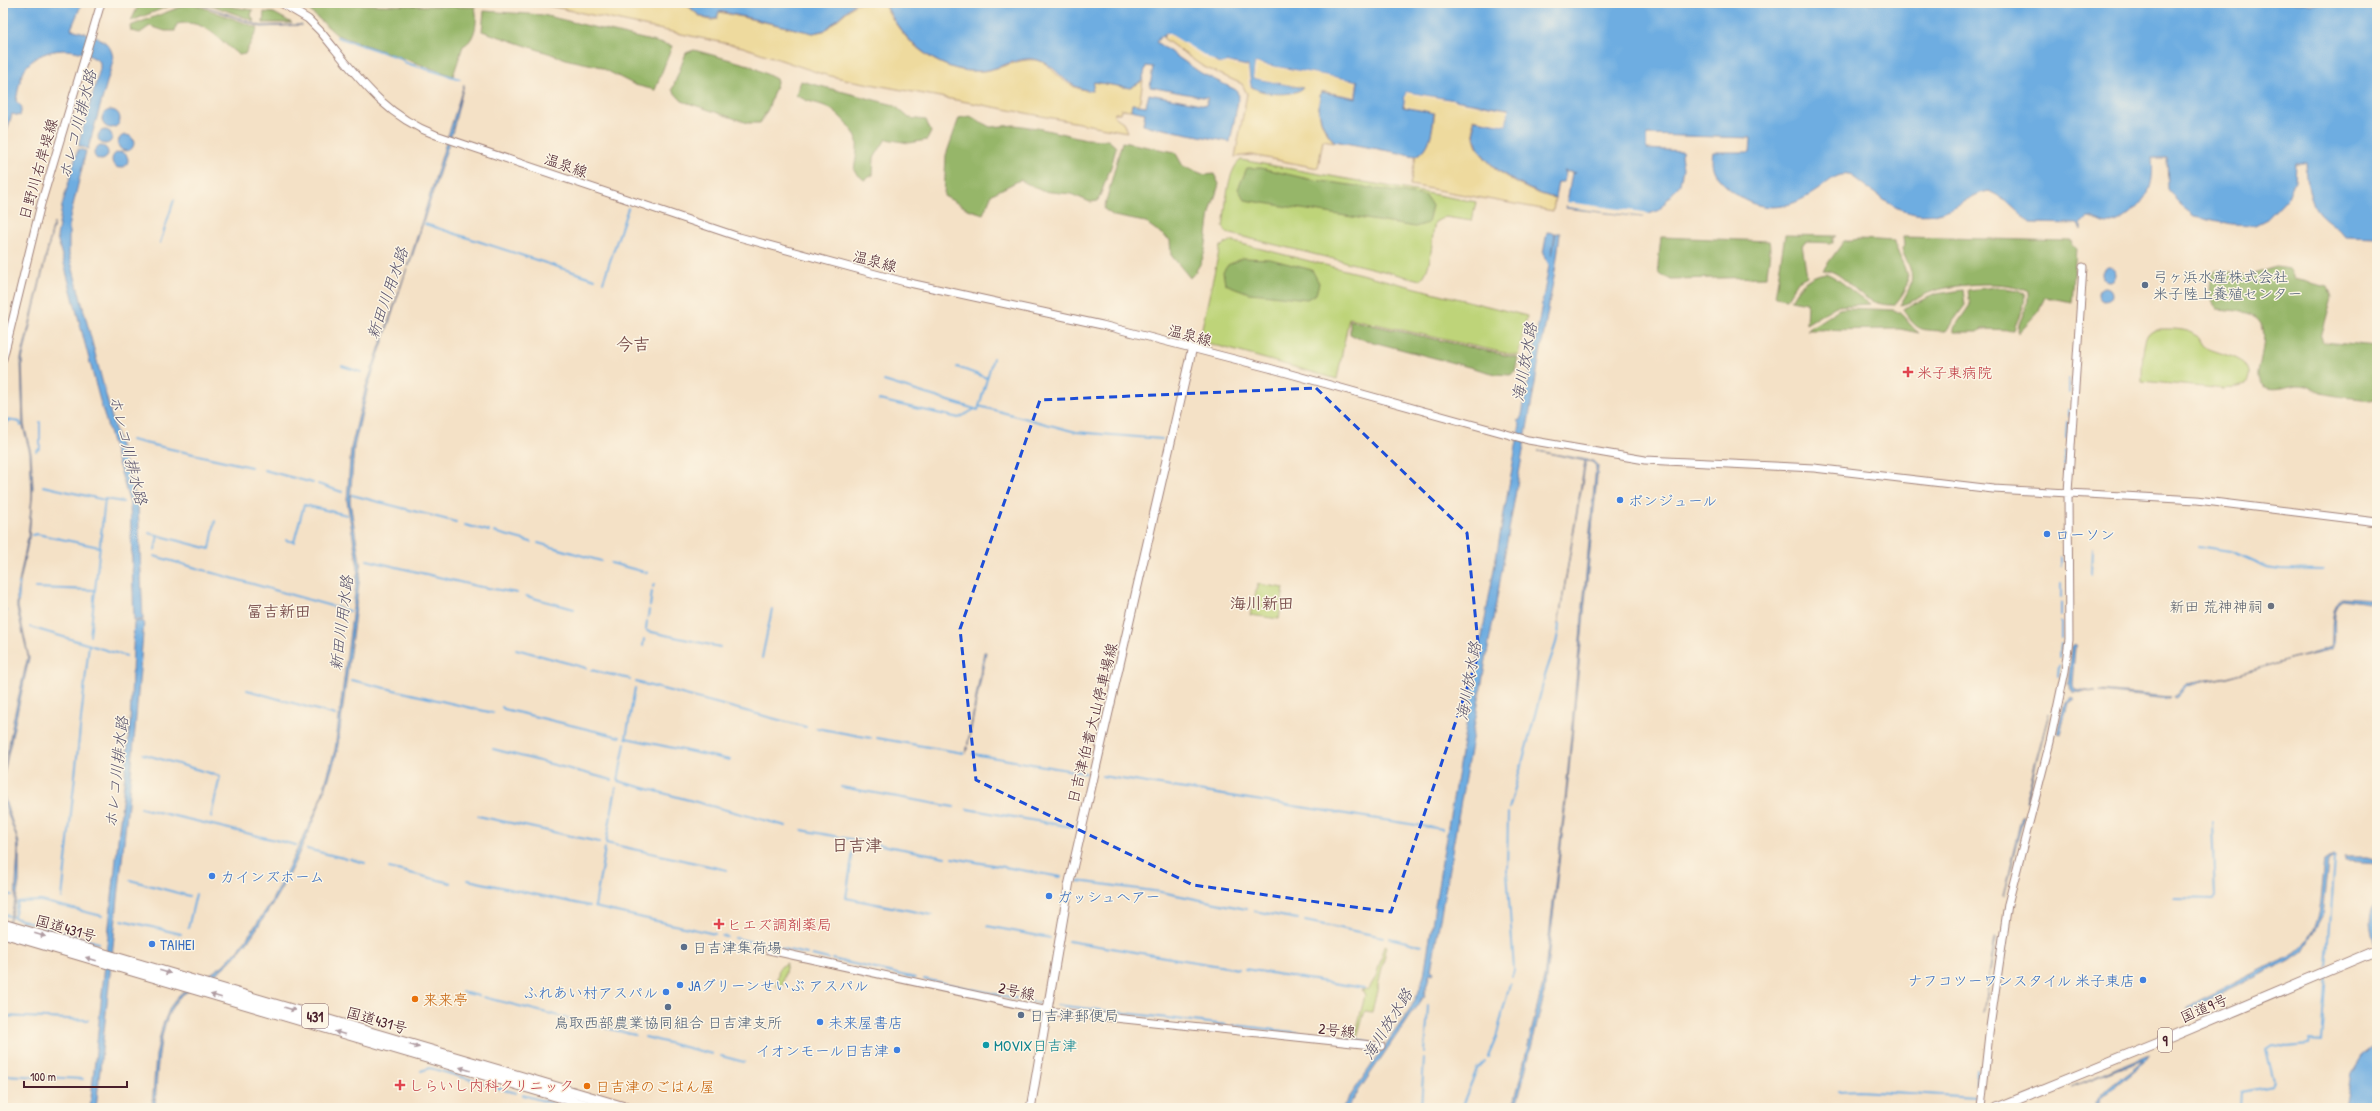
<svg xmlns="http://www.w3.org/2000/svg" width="2380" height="1111" viewBox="0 0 2380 1111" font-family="'Patrick Hand','Klee One',sans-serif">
<rect width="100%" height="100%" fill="#fcf5e5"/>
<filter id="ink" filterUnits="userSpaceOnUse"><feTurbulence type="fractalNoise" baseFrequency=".025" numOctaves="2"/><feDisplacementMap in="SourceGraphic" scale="8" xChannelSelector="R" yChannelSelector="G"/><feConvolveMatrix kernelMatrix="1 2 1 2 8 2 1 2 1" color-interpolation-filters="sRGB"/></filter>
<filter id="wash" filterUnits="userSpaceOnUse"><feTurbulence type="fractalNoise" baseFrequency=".012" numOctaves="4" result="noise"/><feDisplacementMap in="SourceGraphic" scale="16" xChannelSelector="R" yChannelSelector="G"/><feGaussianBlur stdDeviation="0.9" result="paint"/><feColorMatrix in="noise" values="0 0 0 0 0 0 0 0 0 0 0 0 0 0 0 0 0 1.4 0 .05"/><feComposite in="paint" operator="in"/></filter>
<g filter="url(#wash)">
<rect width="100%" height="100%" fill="#f4e1c6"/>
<path fill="#bed479" stroke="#847a52" d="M1241,160L1476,202L1472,221L1445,217L1435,222C1431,237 1433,270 1420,280L1227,233L1223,227C1226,211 1226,170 1241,160Z
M1230,241L1527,316L1518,356L1349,318L1337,379L1204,342L1201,332L1220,247Z
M2159,329C2170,329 2186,328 2196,335C2200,338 2201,344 2205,347C2219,355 2261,359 2246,384L2224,389L2142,381C2142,371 2142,342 2148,334C2151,331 2155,330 2159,329Z
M1258,584L1284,588L1279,619L1250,615Z
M1385,945L1387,946L1372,1012L1365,1011L1356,1041H1354L1365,995L1362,990L1369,989L1376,976Z
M787,963L782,987L776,986L779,968Z"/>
<path fill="#96b669" stroke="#706a4a" d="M154,3H177L131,21L138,6Z
M191,3L258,28L245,54L239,55C219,41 206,18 177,24L175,31H165L150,26L140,33L131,31L130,26Z
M206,3L253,10L251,15L254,21Z
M301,3L475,7C478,20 476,40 463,46L453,76L337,35Z
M484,11L543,15L672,46L655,90L635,85L598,66L569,60L482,31Z
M264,12L274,13L292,23H263Z
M694,50L749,65L776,79L777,82L768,109L760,123H748L682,101L672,90L686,53Z
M801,81L894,105L909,118L926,120L931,132L927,140L909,143L886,139L874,158L873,175L864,180L854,171C855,162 858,151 857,142C857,131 835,110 825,106C814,102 807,102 796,95Z
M970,116L990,127L1015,125L1037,128L1086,139L1108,140L1116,147L1112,164L1098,201L1090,202L1071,194L1042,191L1020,180L992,194L983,214L968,209L944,196L946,155L959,118Z
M1122,142L1175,152L1183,166L1205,175L1214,174L1219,184C1216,196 1210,208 1209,220C1205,246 1208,258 1190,278L1171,255L1170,240L1145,222L1114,216L1104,209Z
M1247,168H1261L1308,179L1426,196L1432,206L1428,223L1415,227L1245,200L1238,189Z
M1785,235L1836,236L1833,238V243L1806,242L1802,245L1807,276L1798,281L1787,299L1775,297Z
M1661,237L1769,241C1772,253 1767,264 1767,277L1671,279L1659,274L1658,265Z
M1903,237L2071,241L2072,246L2076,248L2072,302L2045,297L2038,312L2018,333C2017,318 2030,311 2028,292C2010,279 1956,284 1934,291C1923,294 1912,303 1900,305C1906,295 1914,283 1911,272C1909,263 1903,256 1902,248L1904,246Z
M1859,239L1894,241C1894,246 1896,246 1897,250C1907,275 1915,282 1894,305C1886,305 1877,304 1870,300C1855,293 1840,269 1823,270L1844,241Z
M1242,258L1270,259L1312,270L1319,283L1316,294L1307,299L1262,294L1249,293L1225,284L1223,272L1228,265Z
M2276,267L2290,269L2294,279L2328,287L2332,297L2321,337L2323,342L2377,347V398L2371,400C2355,398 2338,397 2322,393C2314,391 2309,385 2299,385C2288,385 2271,394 2261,384C2256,378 2258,370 2260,364C2270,316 2261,312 2216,309C2209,298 2207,278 2217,269L2249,276Z
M1826,273C1842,280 1855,295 1870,304L1836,306L1806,324L1807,303L1791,300C1798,285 1810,275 1826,273Z
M1996,287L2018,290L2024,294C2027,306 2017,318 2014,330L1982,329L1978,332H1954V328L1970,305L1968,290Z
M1963,290L1965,305L1946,331C1920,330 1918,332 1903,310L1904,308L1936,294Z
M1847,308L1894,310C1905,314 1909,326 1919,333L1900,329L1807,330L1839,309Z
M1350,320L1518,358L1515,372L1510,375L1496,374L1358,338L1350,334Z"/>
<path fill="#eeda9e" stroke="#9c7c64" d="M535,3H685C693,11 705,24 717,19L719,12L813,33L824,31L857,3H884C901,42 941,76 985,71C1001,69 1019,58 1035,60C1047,61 1053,72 1062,79C1071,87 1081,90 1092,91L1094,82L1130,88L1143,81L1139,105L1132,104L1131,110L1121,109L1120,113H1115L1114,116L1123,122L1127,132L849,80L822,74L743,47Z
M1166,34H1170L1219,64L1228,62L1248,67L1250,86C1262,94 1293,97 1303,88L1253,78L1255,63L1357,81L1355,97L1321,91C1316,112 1320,126 1334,142L1323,140L1318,168L1251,155L1235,157L1247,94L1242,84L1202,66L1163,38Z
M1406,92L1509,110L1506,125L1473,119C1473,128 1473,136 1476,144C1487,170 1528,193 1555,198L1553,211L1410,185L1416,156C1432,149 1432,128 1435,113L1404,107Z"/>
<path fill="#6eade1" stroke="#5c6686" d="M3,3H82L71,29C90,35 113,37 113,61L88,149L79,146V142L100,69V62C79,46 45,45 27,66C20,73 18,92 16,101L22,107L20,116L12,114L3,144Z
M197,3L261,26L302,25L261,27Z
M686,3H855L825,30L813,33L719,11L717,18C705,23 693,10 686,3Z
M885,3H2377V238L2345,237C2337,226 2329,223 2320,214C2308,202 2307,178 2306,163H2296L2295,180L2288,197L2267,219L2255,225L2232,224L2194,216L2180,205L2168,189L2167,158H2152C2153,168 2153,183 2148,192C2142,204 2125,222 2111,224C2101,225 2097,218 2088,218L2081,224V231L2078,224L2031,223L2006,200L1989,191C1975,193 1963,203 1950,209C1909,227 1883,199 1852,176C1838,171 1830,181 1819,189C1785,213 1756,214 1725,185C1714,175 1710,166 1713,152H1750L1751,138L1647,135V149L1683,151L1681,155L1683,168L1680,184L1659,210L1642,217L1566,208L1572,173H1575L1564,171L1566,172L1564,182H1558L1555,198C1532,193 1491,171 1480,150C1474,140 1474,131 1474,120L1506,125L1509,109L1406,92L1403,107L1434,113C1432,128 1432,148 1416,156L1334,141C1321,126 1316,112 1321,92L1356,98L1358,81L1255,63L1253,78L1303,88C1291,97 1263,95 1251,86L1248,66L1228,62L1220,64L1205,57L1170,34L1166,33L1163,37L1161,36L1156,42L1201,73L1236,90L1239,96L1230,142L1143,125L1145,113L1131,110L1132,104L1146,106L1149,94L1206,105L1208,98L1150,87L1153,67L1146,66L1142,81L1130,88L1094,82L1092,91C1060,86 1061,67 1038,60C1022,55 1003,67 987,70C943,78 901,41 885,3Z
M464,84L453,130L409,266H408Z
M102 119a9 9 0 1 1 18 0a9 9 0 1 1-18 0Z
M98 137a7 7 0 1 1 14 0a7 7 0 1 1-14 0Z
M118 143a8 8 0 1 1 16 0a8 8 0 1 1-16 0Z
M94 153a7 7 0 1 1 14 0a7 7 0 1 1-14 0Z
M78,149L86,151L69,222V254L114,426L138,504L143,620H134L130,504L99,397L57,237L62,206Z
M112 160a8 8 0 1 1 16 0a8 8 0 1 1-16 0Z
M54,223L22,360L24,425L31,453L33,487L29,538L20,582L18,607L29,658L3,778L13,721L28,656L17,608V592L28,537L32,496L30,453L23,426L21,359Z
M1547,232L1555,233L1552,255L1556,233H1560L1556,265L1431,970L1434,972L1433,974L1430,973L1424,995L1425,997L1422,998L1347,1108H1342L1409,1011L1418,994L1424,975L1444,849L1520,424L1517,421L1521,420L1549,265L1543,254Z
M2102 274a7 7 0 1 1 14 0a7 7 0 1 1-14 0Z
M407,268L368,387L354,447L350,502L361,568L337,752C318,817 290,881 251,937C239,953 227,966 210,978C201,984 191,989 182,995C157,1016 157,1078 155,1108H152L156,1055L162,1027L170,1007L179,995L222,966L240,948L270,904L311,822L321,798L335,750L358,568L347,501L351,448L366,386Z
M2098 294a7 7 0 1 1 14 0a7 7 0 1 1-14 0Z
M1538,451L1593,461L1598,466L1566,801L1544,996L1516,1108H1513L1544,979L1565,801L1596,466L1592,462L1586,461L1558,625L1585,461Z
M2343,597L2371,599L2368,603L2343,599C2328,610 2339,635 2332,649C2318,653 2303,655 2289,659C2253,670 2224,679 2187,685L2176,699L2174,698L2186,683L2228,677L2331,647C2334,633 2328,607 2343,597Z
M140,621L144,622L132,765L96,1108H90L130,725L134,622Z
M2075,644L2077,646L2075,648L2072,684L2075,689L2096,692L2072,691L2068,684L2072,646Z
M984,652H986L966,754Z
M2100,691L2171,697L2170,699L2100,692Z
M2072,697L2074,699L2068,703L2060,734L2057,733L2065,702Z
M2049,713L2026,802L2025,801Z
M3,794L19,843V882L16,901L3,941L15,901L18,851L17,839L4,803Z
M2022,814L2024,815L2003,896Z
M2333,856H2336V859L2333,858L2328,862L2322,916L2303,951L2290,960L2188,1010L2187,1008L2198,1001L2293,954C2324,931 2319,895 2324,862Z
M2345,857H2367L2377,860V863L2345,861Z
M2377,901V948C2370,931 2366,918 2377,901Z
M1995,938H1996L1983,1012Z
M2377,1044V1108H2345L2351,1074L2362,1056Z
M2151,1053L2146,1060L2101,1098L2097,1108H2095C2097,1088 2131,1074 2143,1059L2072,1087Z"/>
<path fill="#f4e1c6" d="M1166,34H1170L1219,64L1228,62L1248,67L1251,89L1248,84L1247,68L1228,64L1219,65L1204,58L1169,35L1165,39Z
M1255,63L1357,81L1355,97L1320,90L1354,96L1356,82L1257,65L1255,77L1305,88L1253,78Z
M1406,92L1508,110L1506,125L1472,118L1505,123L1507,111L1407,94L1405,105L1436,112L1404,106Z
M1647,136L1750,139L1749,151L1712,150H1749V140L1649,137V147L1685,149L1647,148Z
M1567,202L1643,212L1653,215L1645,217L1596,211L1567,207Z"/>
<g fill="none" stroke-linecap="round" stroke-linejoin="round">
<path stroke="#6eade1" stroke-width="2" d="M337,37L400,58L406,63L460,79
M425,224L595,279
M160,243L174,200
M603,282L628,208
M342,366L361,372
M957,367L987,378
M884,381L978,410L993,358
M2069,393V379
M879,400L959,418L975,409
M979,406L1076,432L1162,439
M2068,416V409
M3,435L7,420L20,422L21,426
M2066,438L2067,422
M131,440L251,467
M36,451L40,448V422
M2064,464L2065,451
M264,470L313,483
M2064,473V468
M318,484L342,492
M43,486L105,500
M352,495L456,522
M465,525L489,531
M494,532L531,542
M149,533L210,549L215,521
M32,535L37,534L99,547
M286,540L294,542L304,505L347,515
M538,543L601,561
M2198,546L2231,551L2266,567L2280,569L2323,570
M155,550L158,535
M154,556L207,571
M2061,558V565
M367,560L476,586L517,593
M611,563L648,573
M210,572L349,611
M2091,574L2092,548
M653,587L654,584
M35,588L95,590
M526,596L574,609
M2061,597V583
M18,601L19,583
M650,606L652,591
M3,609L6,611
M2061,616V602
M648,617L649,610
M3,618L4,619
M30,627L87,644
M646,629L647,621
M647,631L720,647
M90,636L105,499L123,502
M2061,638V623
M89,645L126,656
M643,646L644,639
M516,649L586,668
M2060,657L2061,644
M762,658L772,609
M591,670L630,679
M2058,676L2059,665
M351,680L493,713
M636,682L806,727
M635,688L626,738L730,760
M247,690L335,715
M502,707L504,709L620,737
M816,728L871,738
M877,738L963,753
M625,743L618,781L786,826
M493,749L612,780
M143,754L220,776L211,817
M973,754L1085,773
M1102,776L1442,829
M841,787L954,807
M616,788L606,843L727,870
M141,808L296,845
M967,809L1072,827
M1509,809C1522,764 1534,720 1545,676C1550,658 1559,641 1559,623
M1508,813L1507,871L1514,970L1512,976
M478,816L599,842
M802,830L945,857
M307,849L347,859
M853,851L846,898L932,915
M953,858L1061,877
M350,859L365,863
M389,868L451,883
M130,880L189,896
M468,880L589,906
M1078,881L1161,892L1246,909
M3,894L12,895
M62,898L89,644
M2174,898L2213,899L2215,897L2212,822
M595,906L605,848
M594,907L715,934
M1254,911L1298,919
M3,914L9,916
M12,917L98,943
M14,917L18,902L41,901L102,916
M122,920L181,934
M1305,921L1383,937
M987,926L1050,938
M188,928L196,894
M722,936L727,937
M735,938L765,945
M1389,938L1415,944
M1068,941L1238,969
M1417,944L1421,945
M775,947L807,954
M812,955L828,959
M832,959L915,978
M2327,967L2335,858
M1245,969L1364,988
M924,979L1039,1003
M462,992L479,996
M483,997L571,1019
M1057,1005L1227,1025
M3,1016L88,1020
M577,1021L635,1035
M1234,1025L1351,1039
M645,1037L712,1054
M1355,1039L1371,1042
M1425,1053L1428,1006
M721,1056L744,1062
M1488,1057L1496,1038L1510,983
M421,1071L430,1068L476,1081
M3,1075L83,1079
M480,1082L487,1084
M1976,1083L1977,1070
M494,1087L516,1093
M1839,1091L1858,1090L1976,1097
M523,1095L558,1105
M564,1108H570
M1421,1108L1424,1059
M1461,1108L1477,1069L1485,1061
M2240,1108L2241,1092L2272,1086L2274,1082L2266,1049L2272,1045L2287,1047L2308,1045L2309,1040L2322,1041L2327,974"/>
</g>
</g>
<g filter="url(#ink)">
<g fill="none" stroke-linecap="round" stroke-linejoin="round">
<defs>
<path id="tertiary" d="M281,3L308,19L320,31C355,73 382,115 436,135L739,237L905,282L1102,325L1269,368L1528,440L1645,460L1814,468L1993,489L2197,500L2377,522
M3,359L41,204L101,3
M769,950L1048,1011L1381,1046
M1981,1108L1989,1034L2008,904L2050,742L2065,671L2069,639L2068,492L2083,267"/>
<path id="secondary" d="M1031,1106L1069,884L1192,349"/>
<path id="trunk" d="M3,924L628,1108
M3,933L596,1108
M1996,1108L2166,1039L2377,950"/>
</defs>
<use href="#tertiary" stroke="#9f8078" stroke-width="9"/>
<use href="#secondary" stroke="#9f8078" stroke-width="10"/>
<use href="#trunk" stroke="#9f8078" stroke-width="11"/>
<use href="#tertiary" stroke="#fff" stroke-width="7"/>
<use href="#secondary" stroke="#fff" stroke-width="8"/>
<use href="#trunk" stroke="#fff" stroke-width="9"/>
</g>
<defs><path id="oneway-solid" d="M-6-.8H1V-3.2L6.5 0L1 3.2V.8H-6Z"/></defs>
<g fill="#ae9aa0">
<use href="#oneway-solid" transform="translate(40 935) rotate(16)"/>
<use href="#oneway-solid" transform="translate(91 959) rotate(-163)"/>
<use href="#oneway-solid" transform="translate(165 972) rotate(16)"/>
<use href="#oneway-solid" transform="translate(216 996) rotate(-164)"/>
<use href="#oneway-solid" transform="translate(290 1009) rotate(16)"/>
<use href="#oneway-solid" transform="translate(340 1033) rotate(-164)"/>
<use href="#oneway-solid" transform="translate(414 1046) rotate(16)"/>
<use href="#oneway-solid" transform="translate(465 1069) rotate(-163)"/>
</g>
</g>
<path fill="none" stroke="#1d4ed8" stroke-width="3" stroke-dasharray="8 5" stroke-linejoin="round" d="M1316,388L1467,533L1479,653L1391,912L1193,885L976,780L960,629L1040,400Z"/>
<g fill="#5c6f8a" stroke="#fcf5e5" stroke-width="1.5">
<circle cx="2145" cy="285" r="4"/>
<circle cx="684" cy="947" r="4"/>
<circle cx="668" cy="1007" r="4"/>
<circle cx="1021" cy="1015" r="4"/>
</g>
<g fill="#e0444e" stroke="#fcf5e5" stroke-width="1.5">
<path d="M1906 366h4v4h4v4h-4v4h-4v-4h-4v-4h4z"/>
<path d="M717 918h4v4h4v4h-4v4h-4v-4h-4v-4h4z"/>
<path d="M398 1079h4v4h4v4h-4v4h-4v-4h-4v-4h4z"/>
</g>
<g fill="#3f7fe0" stroke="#fcf5e5" stroke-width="1.5">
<circle cx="1620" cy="500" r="4"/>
<circle cx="2047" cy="534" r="4"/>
<circle cx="212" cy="876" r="4"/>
<circle cx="1049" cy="896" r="4"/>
<circle cx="152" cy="944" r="4"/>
<circle cx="2143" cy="980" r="4"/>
<circle cx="680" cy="985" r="4"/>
<circle cx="666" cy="992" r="4"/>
<circle cx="820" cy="1022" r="4"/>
<circle cx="897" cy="1050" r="4"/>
</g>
<circle fill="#6b7280" stroke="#fcf5e5" stroke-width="1.5" cx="2271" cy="606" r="4"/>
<g fill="#e8710a" stroke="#fcf5e5" stroke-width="1.5">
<circle cx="415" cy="999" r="4"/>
<circle cx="587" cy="1086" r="4"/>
</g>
<circle fill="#0f9aa8" stroke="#fcf5e5" stroke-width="1.5" cx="986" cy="1045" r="4"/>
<g text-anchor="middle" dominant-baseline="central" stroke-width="3" stroke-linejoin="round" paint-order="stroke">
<g fill="#fcf5e5" stroke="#7f5f63" stroke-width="1">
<rect x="302" y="1004" width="26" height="24" rx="3"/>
<rect x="2158" y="1028" width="14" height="24" rx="3"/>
</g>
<g font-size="14" font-weight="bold" fill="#4a1f2b">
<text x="315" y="1016">431</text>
<text x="2165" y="1040">9</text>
</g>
<g font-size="15" fill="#4a1f2b" stroke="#fcf5e5">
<text transform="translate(566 165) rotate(19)">温泉線</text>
<text transform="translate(38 169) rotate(-74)">日野川右岸堤線</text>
<text transform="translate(875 261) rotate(15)">温泉線</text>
<text transform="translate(1190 335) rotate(15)">温泉線</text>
<text transform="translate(1092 723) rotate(-76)">日吉津伯耆大山停車場線</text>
<text transform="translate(66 928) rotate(16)">国道431号</text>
<text transform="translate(1017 991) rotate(12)">2号線</text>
<text transform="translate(2204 1008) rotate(-23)">国道9号</text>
<text transform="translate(377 1020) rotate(16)">国道431号</text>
<text transform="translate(1337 1030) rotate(6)">2号線</text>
</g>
<g font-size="15" fill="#4e5e75" stroke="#fcf5e5" text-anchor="start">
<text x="2153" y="276">弓ヶ浜水産株式会社<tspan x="2153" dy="17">米子陸上養殖センター</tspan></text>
<text x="692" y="947">日吉津集荷場</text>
<text x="1029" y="1015">日吉津郵便局</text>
<text x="668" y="1022" text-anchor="middle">鳥取西部農業協同組合 日吉津支所</text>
</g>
<g font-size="15" fill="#be3a42" stroke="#fcf5e5" text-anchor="start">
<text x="1917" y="372">米子東病院</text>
<text x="727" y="924">ヒエズ調剤薬局</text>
<text x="409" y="1085">しらいし内科クリニック</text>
</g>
<g font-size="15" fill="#366cbe" stroke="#fcf5e5" text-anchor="start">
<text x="1628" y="500">ボンジュール</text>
<text x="2055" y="534">ローソン</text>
<text x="220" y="876">カインズホーム</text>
<text x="1057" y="896">ガッシュヘアー</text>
<text x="160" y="944">TAIHEI</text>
<text x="2135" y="980" text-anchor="end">ナフコツーワンスタイル 米子東店</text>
<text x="688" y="985">JAグリーンせいぶ アスパル</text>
<text x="658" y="992" text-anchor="end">ふれあい村アスパル</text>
<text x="828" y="1022">未来屋書店</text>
<text x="889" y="1050" text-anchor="end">イオンモール日吉津</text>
</g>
<g font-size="15" fill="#5b616d" stroke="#fcf5e5" text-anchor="end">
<text x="2263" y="606">新田 荒神神祠</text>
</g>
<g font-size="15" fill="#c56008" stroke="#fcf5e5" text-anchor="start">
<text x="423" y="999">来来亭</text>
<text x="595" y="1086">日吉津のごはん屋</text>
</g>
<g font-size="15" fill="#0d838f" stroke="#fcf5e5" text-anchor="start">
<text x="994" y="1045">MOVIX日吉津</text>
</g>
<g font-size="16" font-style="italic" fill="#57516b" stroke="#fcf5e5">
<text transform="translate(77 124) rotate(-76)">ホレコ川排水路</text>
<text transform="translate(387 293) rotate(-71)">新田川用水路</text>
<text transform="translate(1524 362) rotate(-80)">海川放水路</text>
<text transform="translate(129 450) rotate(76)">ホレコ川排水路</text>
<text transform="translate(341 623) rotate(-83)">新田川用水路</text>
<text transform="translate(1468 681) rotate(-80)">海川放水路</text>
<text transform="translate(116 772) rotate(-84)">ホレコ川排水路</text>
<text transform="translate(1387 1024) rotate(-58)">海川放水路</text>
</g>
<g font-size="16" font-weight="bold" fill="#7a504e" stroke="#fcf5e5">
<text x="1262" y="603">海川新田</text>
<text x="279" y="611">冨吉新田</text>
</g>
<g font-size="17" font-weight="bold" fill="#7a504e" stroke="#fcf5e5">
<text x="633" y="343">今吉</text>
<text x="857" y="844">日吉津</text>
</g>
</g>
<rect width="2380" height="1111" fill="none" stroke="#fcf5e5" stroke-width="16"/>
<path d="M24 1081v6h103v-6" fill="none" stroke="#4a1f2b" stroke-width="2"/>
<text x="30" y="1081" font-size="12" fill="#4a1f2b" stroke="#fcf5e5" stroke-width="3" paint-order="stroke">100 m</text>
</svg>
